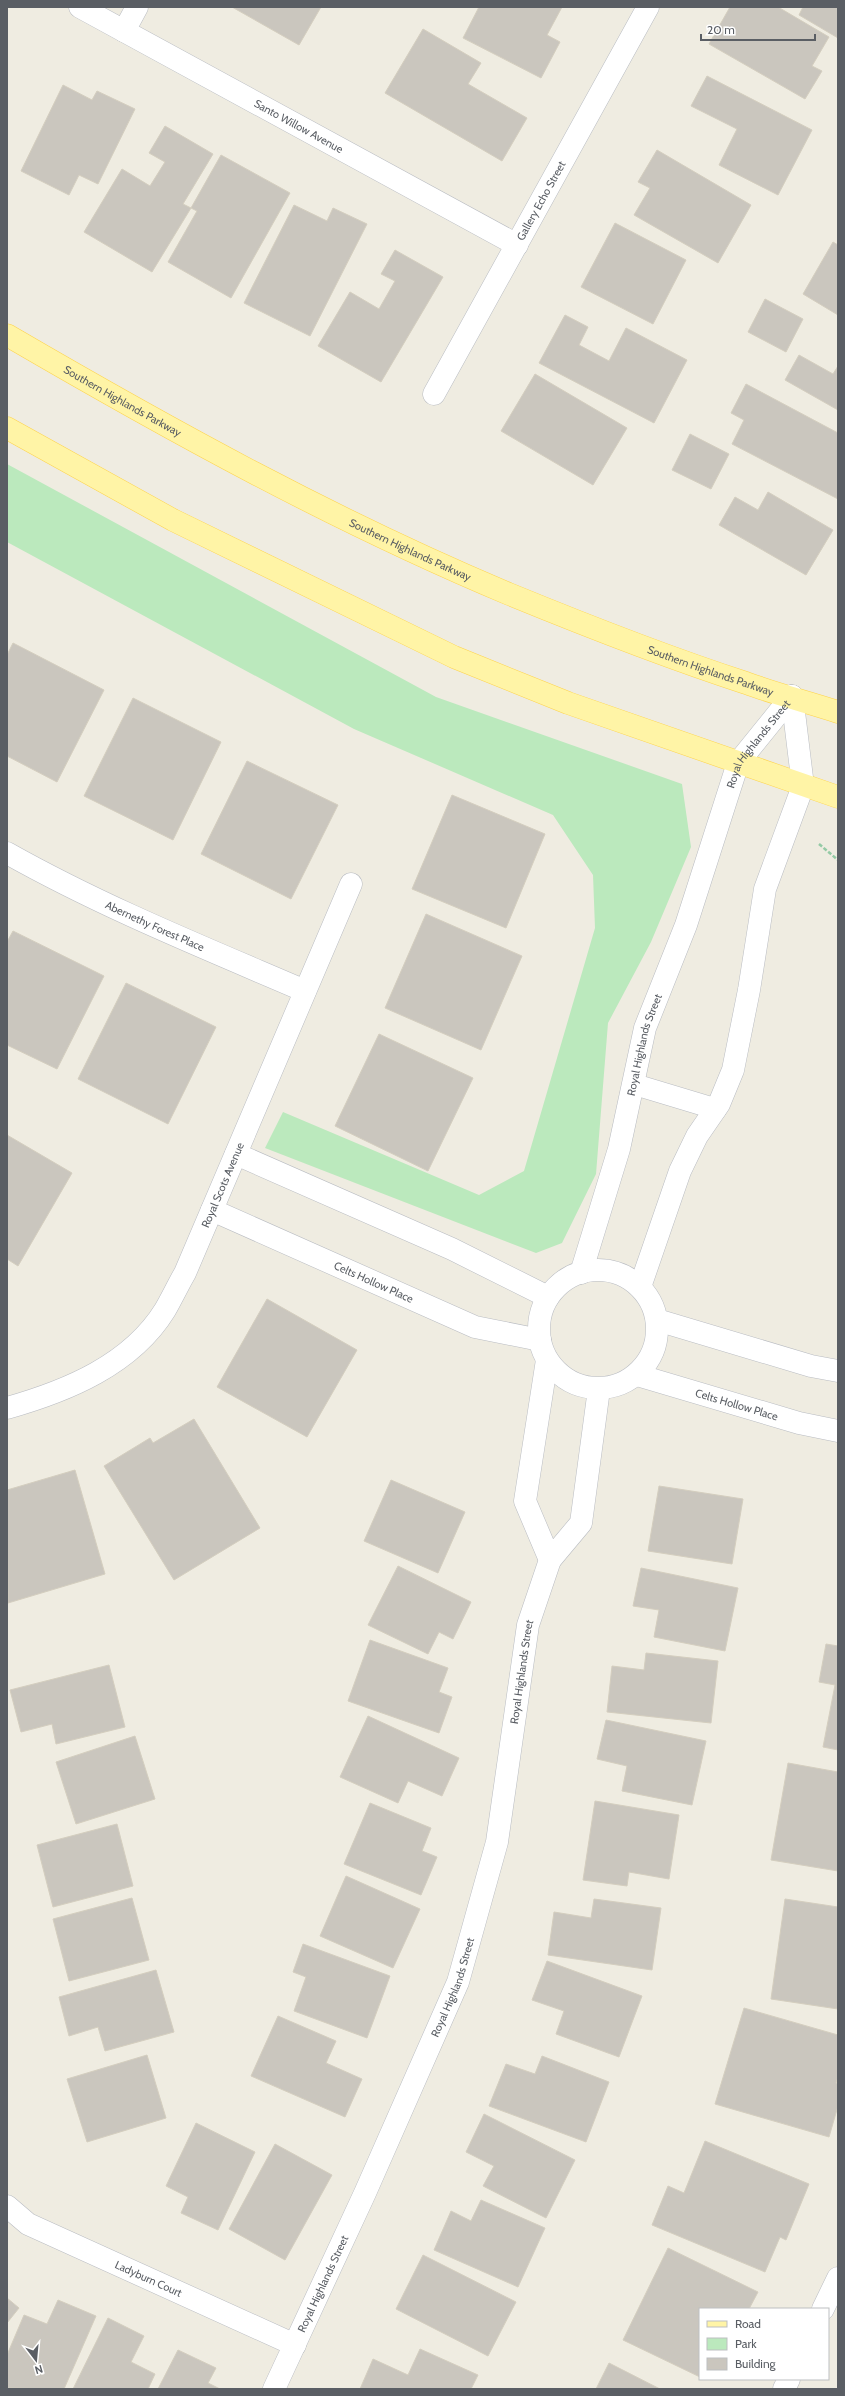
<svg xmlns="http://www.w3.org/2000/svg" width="845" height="2396" viewBox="0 0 845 2396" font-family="Cabin,sans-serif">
<rect width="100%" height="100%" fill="#efece1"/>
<path fill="#bbe9bd" d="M7,464L436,697L682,784L691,847L651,942L608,1023L596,1174L562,1243L536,1253L265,1148L283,1112L479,1195L524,1171L595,928L593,875L553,815L354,729L7,542Z"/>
<path fill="#cac6be" stroke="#d4cebf" d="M232,7H321L299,45Z
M479,7H562L547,35L560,42L541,78L463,38Z
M730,7H778L829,37L812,66L822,71L805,99L709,44Z
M803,7H838V38L799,15Z
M423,29L481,63L468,84L527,118L502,161L385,93Z
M707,76L812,130L778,195L719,165L737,129L691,106Z
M63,85L92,100L97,91L135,109L98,184L79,175L69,195L21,171Z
M165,126L213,154L183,204L191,208L152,272L84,232L122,169L150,186L165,162L149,153Z
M657,150L751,205L718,263L634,215L650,188L638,182Z
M221,155L290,193L231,298L168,262L197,211L191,208Z
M294,205L327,221L333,208L367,224L310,336L244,303Z
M615,223L686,260L653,324L581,287Z
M833,242L838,245V315L803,294Z
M395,250L443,277L381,382L318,346L350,292L379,309L395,281L381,274Z
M765,299L803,319L786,352L748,332Z
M565,315L588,327L579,345L609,361L626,328L687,360L654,423L539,363Z
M799,355L833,374L838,366V410L785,380Z
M535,374L627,428L593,485L501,431Z
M746,384L838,433V499L732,444L744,420L731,413Z
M690,434L729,454L711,489L672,470Z
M768,492L833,530L806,575L719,525L735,497L758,510Z
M13,643L104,690L57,782L7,756V655Z
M133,698L221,742L173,840L84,796Z
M247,761L338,805L291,899L201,854Z
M452,795L545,834L506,928L412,889Z
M426,914L522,956L481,1050L385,1008Z
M13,931L104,976L57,1069L7,1045V942Z
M126,983L216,1027L168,1124L78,1079Z
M379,1034L473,1078L428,1171L335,1126Z
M7,1135L72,1173L18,1266L7,1259Z
M267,1299L357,1350L307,1437L217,1387Z
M194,1419L260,1528L174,1580L104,1466L150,1438L153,1443Z
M75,1470L105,1574L8,1603L7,1490Z
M391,1480L465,1512L438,1573L364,1541Z
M659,1486L743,1499L732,1564L648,1551Z
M398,1566L471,1602L453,1639L439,1632L428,1654L368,1625Z
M641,1568L738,1588L725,1651L654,1637L659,1610L633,1606Z
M370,1640L448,1668L439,1692L452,1697L439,1733L348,1701Z
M826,1644L838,1646V1750L823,1747L835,1685L819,1682Z
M646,1653L718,1661L711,1723L607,1712L612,1666L644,1670Z
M109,1665L125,1727L56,1744L52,1724L21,1732L10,1690Z
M368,1716L459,1758L442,1796L408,1781L398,1803L340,1777Z
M606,1720L706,1741L692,1805L622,1791L627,1766L597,1759Z
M135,1736L155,1799L76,1824L56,1762Z
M788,1763L838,1772V1871L771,1860Z
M595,1801L679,1815L669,1879L629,1872L627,1886L583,1880Z
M370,1803L431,1828L422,1851L437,1857L421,1895L344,1864Z
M117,1824L133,1886L53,1907L37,1845Z
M346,1876L420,1909L393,1968L320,1936Z
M132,1898L149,1960L69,1981L53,1919Z
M594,1899L661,1908L652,1970L548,1955L554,1912L591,1918Z
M785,1899L838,1907V2009L771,1999Z
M303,1944L390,1976L367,2038L294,2011L306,1977L293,1972Z
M547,1961L642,1996L619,2057L556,2034L564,2011L532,2000Z
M156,1970L174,2032L105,2051L98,2027L69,2036L59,1997Z
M744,2008L838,2035V2077L836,2083L838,2084V2106L829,2137L715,2104Z
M278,2016L336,2041L326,2063L362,2079L345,2117L251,2076Z
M147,2055L166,2118L87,2142L67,2079Z
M542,2056L609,2082L586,2142L489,2106L506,2064L535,2074Z
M484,2114L575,2160L546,2218L483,2186L494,2166L466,2152Z
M196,2123L255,2152L218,2230L181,2213L188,2197L166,2186Z
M705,2141L809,2184L786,2240L780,2237L765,2272L652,2225L668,2186L684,2193Z
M275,2144L332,2175L285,2260L229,2229Z
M481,2200L545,2228L518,2287L434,2250L451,2211L471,2221Z
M668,2248L758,2292L749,2309H700V2377L623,2340Z
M423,2255L516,2302L488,2356L396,2309Z
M7,2298L19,2308L7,2323Z
M58,2300L96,2316L64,2389L7,2388V2355L24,2315L47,2324Z
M108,2318L144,2336L131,2362L155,2374L148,2389H73Z
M420,2349L478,2375L471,2389H360L373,2359L408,2375Z
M178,2350L216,2368L208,2383L220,2389H158Z
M609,2363L660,2389H596Z"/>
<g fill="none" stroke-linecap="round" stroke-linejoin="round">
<defs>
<path id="service" d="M633,1084L716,1109"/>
<g id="minor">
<path id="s1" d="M80,7L517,245"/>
<path d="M124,31L137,7"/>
<path id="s2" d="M434,394L648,7"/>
<path id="s3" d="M7,853C103,907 205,948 305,991"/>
<path d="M236,1154L452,1249L548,1297"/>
<path id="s4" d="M212,1210L475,1327L540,1340"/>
<circle cx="598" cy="1329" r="59"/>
<path id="s5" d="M581,1273L619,1149L645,1028L686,925L738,763L792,696"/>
<path d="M640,1287L680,1171L697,1136L719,1104L733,1070L749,990L765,889L803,786L792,696"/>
<path d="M657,1320L811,1366L838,1371"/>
<path d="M547,1360L525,1501L550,1560L581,1523L599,1389"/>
<path id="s6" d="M637,1375L799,1423L838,1431"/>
<path id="s7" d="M7,1408C67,1391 131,1365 165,1310C172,1298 178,1285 185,1273L351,884"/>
<path id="s8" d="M7,2206L28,2224L295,2345"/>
<path d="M823,2309L838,2278"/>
<path id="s9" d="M274,2389L365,2193L458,1982L497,1842L528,1625L550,1560"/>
<path d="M784,2389L789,2379"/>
</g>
<g id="primary">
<path id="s10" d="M7,335C170,430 335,521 509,594C587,626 666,657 746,683C776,694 807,702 838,712"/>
<path d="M7,428L173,520L454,657L568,703L838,797"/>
</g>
</defs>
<use href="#service" stroke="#b9bcc2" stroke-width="22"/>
<use href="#minor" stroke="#b9bcc2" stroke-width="23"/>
<use href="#primary" stroke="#fed34b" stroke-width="23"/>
<path stroke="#94caa5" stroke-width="2.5" stroke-dasharray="4 2" stroke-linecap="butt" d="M819,844L838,860"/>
<use href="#service" stroke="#fff" stroke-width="21"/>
<use href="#minor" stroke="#fff" stroke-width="22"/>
<use href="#primary" stroke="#fff4a6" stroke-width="22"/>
</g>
<g text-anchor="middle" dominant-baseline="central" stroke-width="4" stroke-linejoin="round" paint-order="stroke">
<g font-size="11" fill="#5a5e64" stroke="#fff">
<text stroke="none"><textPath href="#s1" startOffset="249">Santo Willow Avenue</textPath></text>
<text stroke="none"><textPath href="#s2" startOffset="221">Gallery Echo Street</textPath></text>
<text stroke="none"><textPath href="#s10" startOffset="133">Southern Highlands Parkway</textPath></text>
<text stroke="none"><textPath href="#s10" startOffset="457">Southern Highlands Parkway</textPath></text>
<text stroke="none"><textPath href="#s10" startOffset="781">Southern Highlands Parkway</textPath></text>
<text stroke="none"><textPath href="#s5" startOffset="561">Royal Highlands Street</textPath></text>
<text stroke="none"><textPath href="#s3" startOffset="165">Abernethy Forest Place</textPath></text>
<text stroke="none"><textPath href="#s5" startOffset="237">Royal Highlands Street</textPath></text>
<text stroke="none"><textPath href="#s7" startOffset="328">Royal Scots Avenue</textPath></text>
<text stroke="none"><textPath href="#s4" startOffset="177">Celts Hollow Place</textPath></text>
<text stroke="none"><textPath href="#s6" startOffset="104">Celts Hollow Place</textPath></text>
<text stroke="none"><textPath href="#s9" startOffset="764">Royal Highlands Street</textPath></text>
<text stroke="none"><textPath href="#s9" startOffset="440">Royal Highlands Street</textPath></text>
<text stroke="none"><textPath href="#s8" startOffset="160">Ladyburn Court</textPath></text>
<text stroke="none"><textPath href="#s9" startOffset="116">Royal Highlands Street</textPath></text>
</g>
</g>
<rect width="845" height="2396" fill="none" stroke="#5a5e64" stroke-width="16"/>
<rect x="699" y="2308" width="130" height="72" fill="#ffffff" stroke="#bdbfc1"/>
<rect x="707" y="2321" width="20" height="6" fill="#fff4a6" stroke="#bdbfc1"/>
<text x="735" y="2328" font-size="12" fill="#5a5e64">Road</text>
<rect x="707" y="2338" width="20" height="12" fill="#bbe9bd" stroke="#bdbfc1"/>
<text x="735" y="2348" font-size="12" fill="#5a5e64">Park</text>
<rect x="707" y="2358" width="20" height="12" fill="#cac6be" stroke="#bdbfc1"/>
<text x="735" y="2368" font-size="12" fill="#5a5e64">Building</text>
<g transform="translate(36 2360) rotate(164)" stroke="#ffffff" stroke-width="3" paint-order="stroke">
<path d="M0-3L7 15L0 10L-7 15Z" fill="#5a5e64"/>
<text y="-6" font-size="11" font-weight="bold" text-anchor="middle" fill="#5a5e64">N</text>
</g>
<path d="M701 34v6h114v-6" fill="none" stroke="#5a5e64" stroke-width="2"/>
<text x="707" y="34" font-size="12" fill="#5a5e64" stroke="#ffffff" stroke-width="3" paint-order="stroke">20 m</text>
</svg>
